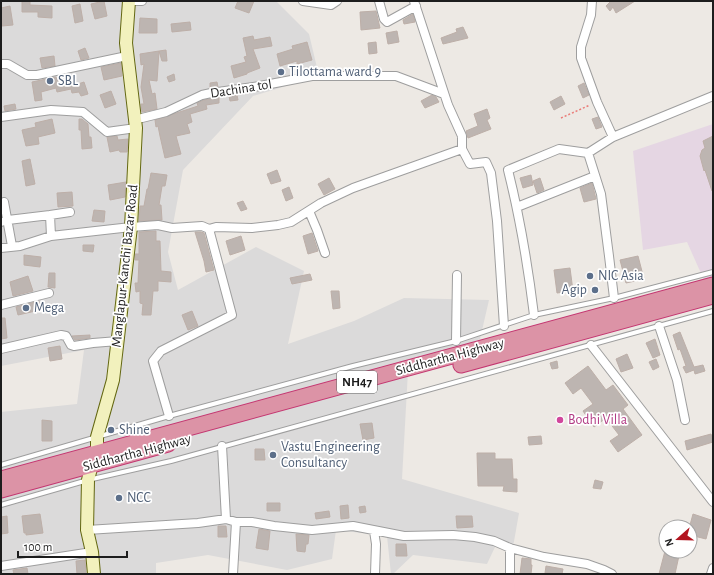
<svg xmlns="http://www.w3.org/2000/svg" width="714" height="575" viewBox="0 0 714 575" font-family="'Alegreya Sans',sans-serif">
<rect width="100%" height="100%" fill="#ede9e4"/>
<path fill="#dbdada" d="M1,1H276L309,34L319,76L253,96L183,170L168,252L178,290L256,247L304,271L288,344L354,321L404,298L489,300L480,339L408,371L402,479L519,513L513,547H495L487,564L413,555L393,574H391L387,536L336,530L332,559L287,570L208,555L156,563V574H1V412L77,404L84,350L1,366Z"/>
<path fill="#e5d6e3" d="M713,124V277L704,280L687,242L643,250L633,151Z"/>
<path fill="#bdb5b1" stroke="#bdafa8" d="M22,1H30V5L52,6V18L38,17V12H22Z
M104,1L107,16L95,19L91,4Z
M238,1H254L249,13L235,8Z
M609,1H635L616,13L613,7L610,11L606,6L610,2Z
M80,4L83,21L75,23L72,6Z
M10,6L13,25L2,26L1,8Z
M376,11L380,28L361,30L360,12Z
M413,14L415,22L404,24L403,20Z
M140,18L157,19V33H139Z
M190,22L191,30L172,32L171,24Z
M463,27L468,38L443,44L441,38L457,32L456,29Z
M397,31L399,42L388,44L386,33Z
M253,36L254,40L270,37L272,46L253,49L260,68L247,73V74L234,78L231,66L246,62L244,57L247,56L243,38Z
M307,42L312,60L297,64V61L280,66L277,54L293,49L292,46Z
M376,42L377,53L369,54L368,43Z
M85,48L89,58L81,60L78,51Z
M166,50L167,61H162L159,51Z
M159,51L157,81L149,80L152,94L155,93L157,109L142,112L141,104H144L141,87L144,64L141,65L140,54Z
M54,56L55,66L42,68L40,58Z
M121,63L122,76L104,80L101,67Z
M174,74L175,80L169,82L167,77Z
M56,77L57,80L66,77V79L74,78L75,85L84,82L88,94L81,96L79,92L72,93L71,89L57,92L56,88L41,92L42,100L35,101L32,82Z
M217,82L218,87L210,88V83Z
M584,83L589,95L583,98L578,86Z
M111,91L116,104L105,108L100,95Z
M237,95L238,100L230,101L229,96Z
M432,95L436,97L439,102L425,108L421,101Z
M561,96L565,104L554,110L550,102Z
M219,97V103L206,105L207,109L190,114L192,122L187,124L190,133L176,136L181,154L165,158L160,136L158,126L156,127L155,120L198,106L197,103L204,100Z
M15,104L16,109L5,111L4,106Z
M487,109L490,118L487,120L491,129L468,138L466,131L478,126L474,114Z
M598,117L602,127L596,129L592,119Z
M52,119L55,133L38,137L39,144L26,146L22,130L36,127L35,123Z
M79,119H82L88,124L89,137H91L92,148L82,149L81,130H79Z
M117,136L118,140L128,139L127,152H120L119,150L110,152L107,137Z
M713,136V191H712L705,170L704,171L700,156L702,150L705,148L703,141Z
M30,159L35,184L26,186L22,161Z
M277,170L281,181L271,184L267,174Z
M151,173L167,175L165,186H162L159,205H161L162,220L139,221L140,206H144L147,189H148Z
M531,175L533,185L523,188L520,178Z
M329,178L335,189L324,195L318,184Z
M540,178L544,190L537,193L533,181Z
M126,182L125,197L110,200L108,185Z
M592,183L596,199L584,202L580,188Z
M289,187L293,198L286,201L282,190Z
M72,192L73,206L58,207L57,193Z
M243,201L247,209L241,211L237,203Z
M94,210L105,211L104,222L92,221Z
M156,231V241H160L161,271L171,272V282L158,281V291H153L151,315H142L143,304L140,303V291L136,292L135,283H138L139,260H135V254H139V232Z
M195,232H201L204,233L214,270L206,272L204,261Z
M312,233L318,251L308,254L303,236Z
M241,236L245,250L230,255L226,241Z
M83,245H94L93,252L83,251Z
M24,255L41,257L40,267L24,265Z
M638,256L644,279L626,283L620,260Z
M570,268L573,291L557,293L554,270Z
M49,273H55V288L48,287Z
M310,274L312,280L292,284L290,278Z
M28,276L33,291L13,296L10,282Z
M331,291H339L340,308L333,309Z
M39,301L40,310L18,315L16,307Z
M192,311L198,326L188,330L182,315Z
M1,318H5L7,338L1,339Z
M680,332L694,367L703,365L705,371L695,374L694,370L686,373L683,367L686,366L680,349L678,350L673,335Z
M90,335V338L75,340L72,336Z
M655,339L660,355L653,358L646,343Z
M60,346L62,359L50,361L48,348Z
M627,354L633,368L621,372L616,359Z
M656,359L659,367L653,370L649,362Z
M557,361L558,368L552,369L550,363Z
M588,366L606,390L613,385L628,405L623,409L642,435L618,452L610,441L619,435L606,418L594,427L583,411L593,404L581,388L573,394L565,383Z
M42,420L52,421V441H42Z
M372,423L374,438L363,440L360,424Z
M711,434L713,442L687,450L685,441Z
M541,436L542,444L529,445L528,437Z
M255,449H264L265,460H255Z
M477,453H495V459H512L513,479H517V492L503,491L504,486H478Z
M595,480L603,482L601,489L593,488Z
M267,503H280V511H267Z
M348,505L349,518L341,519L340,506Z
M365,506L366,512L360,513L359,507Z
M329,511L330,517L316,519L315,513Z
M40,514L43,533L26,535V533H24L22,516Z
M693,514L711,520L706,539L690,535V525Z
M7,516L8,533L1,534V517Z
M456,516H472L473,527L457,528Z
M218,526H226L227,537H218Z
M259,529L270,531L268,550L256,548Z
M296,534L309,535L308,544H306L305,552L297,551Z
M396,544H406L407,556H396Z
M665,551H680L675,574H659Z
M522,558L531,559V565H532L531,574H520Z
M85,560L86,574H77L76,561Z
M546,566L563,569L562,574L545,573Z
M27,568L28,574H14L13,570Z"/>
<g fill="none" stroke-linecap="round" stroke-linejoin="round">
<defs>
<path id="lane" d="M1,465L169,416L353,366L456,341L534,315L614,298L713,272
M1,505L88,480L171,461L713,311"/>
<path id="street" d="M129,1H142
M303,1L331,5L337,1
M379,1L384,19L387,22L416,6
M414,1L448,105L462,136V149L470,164L486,162L491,173L497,221L504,326
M592,1L591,15L581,47V58L597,102L613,137
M1,64H8L27,75H37L127,56
M1,117L51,110L83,112L107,132L136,128
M134,119L142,118L166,112L202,95L211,93L260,86L312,76H396L444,94
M4,202L12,246
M517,207L595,176
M309,211L317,230L325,253
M50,215L70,212
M1,222L8,220L50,215L51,236
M1,248L20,246L51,236L131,227L158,225L172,228L202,226L209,229L216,227L252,228L278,225L291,222L321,203L353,188L462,149
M614,298L609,256L601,194L588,153L613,137L713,96
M1,305L49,293
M534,315C528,266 520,218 508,170L559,149L588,153
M659,326L677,380L685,420
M456,341L457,275
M591,345L713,502
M1,349L61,335L66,336L71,345L74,346L93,343L118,341
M169,416L153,361L161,351L232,315L209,229
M222,446L226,519
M87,530L198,523L226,519L236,522H252L274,526L312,530L353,526L404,536L453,535L475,537L494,541L510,548L544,557L587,564L604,570L612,574
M374,531L376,544L375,574
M1,566L92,552
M233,574L236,522
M510,574V548
M711,574L713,568"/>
<path id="secondary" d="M94,574L92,552L87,530L88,480L92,464L97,452V437L113,380L131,227L136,128L126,43L129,1"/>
<path id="highway" d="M461,365L713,296
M1,479L713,285
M1,490L168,444"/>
</defs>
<use href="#lane" stroke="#9e9e9e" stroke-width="6"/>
<use href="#street" stroke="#9e9e9e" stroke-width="10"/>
<use href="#secondary" stroke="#636711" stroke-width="14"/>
<use href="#highway" stroke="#c43771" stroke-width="17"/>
<path stroke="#ea7c78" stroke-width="1.5" stroke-dasharray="2 2" stroke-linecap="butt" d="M561,118L590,105"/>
<use href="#lane" stroke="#fff" stroke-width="4"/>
<use href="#street" stroke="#fff" stroke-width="8"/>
<use href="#secondary" stroke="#f2f1bd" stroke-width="12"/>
<use href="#highway" stroke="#dc93a6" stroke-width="15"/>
</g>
<g fill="#5c6f8a" stroke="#fff" stroke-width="1.5">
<circle cx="281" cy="72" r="4"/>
<circle cx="50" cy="81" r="4"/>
<circle cx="590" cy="276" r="4"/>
<circle cx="595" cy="290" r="4"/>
<circle cx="26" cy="308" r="4"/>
<circle cx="111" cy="430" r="4"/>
<circle cx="273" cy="455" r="4"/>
<circle cx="119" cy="498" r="4"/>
</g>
<circle fill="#d1479c" stroke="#fff" stroke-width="1.5" cx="560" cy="420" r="4"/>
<g text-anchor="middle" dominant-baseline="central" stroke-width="3.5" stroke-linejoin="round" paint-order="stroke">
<rect fill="#fff" stroke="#616161" stroke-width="1" x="337" y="371" width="40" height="22" rx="3"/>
<g font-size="13" font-weight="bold" fill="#1d1d1d">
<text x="357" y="382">NH47</text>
</g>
<g font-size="14" fill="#4e5e75" stroke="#fff" text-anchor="start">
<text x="289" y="72">Tilottama ward 9</text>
<text x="58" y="81">SBL</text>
<text x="598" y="276">NIC Asia</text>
<text x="587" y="290" text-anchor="end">Agip</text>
<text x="34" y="308">Mega</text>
<text x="119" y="430">Shine</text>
<text x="281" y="447">Vastu Engineering<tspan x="281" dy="16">Consultancy</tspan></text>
<text x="127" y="498">NCC</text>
</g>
<g font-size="14" fill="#1d1d1d" stroke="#fff">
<text transform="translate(241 89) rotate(-9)">Dachina tol</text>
<text transform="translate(125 266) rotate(-84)">Manglapur-Kanchi Bazar Road</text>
<text transform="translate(450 357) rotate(-15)">Siddhartha Highway</text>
<text transform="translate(137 453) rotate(-15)">Siddhartha Highway</text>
</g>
<g font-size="14" fill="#b23c85" stroke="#fff" text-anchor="start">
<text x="568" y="420">Bodhi Villa</text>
</g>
</g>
<rect width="714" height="575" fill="none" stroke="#1d1d1d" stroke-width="4"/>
<g transform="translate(678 539) rotate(250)"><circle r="19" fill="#ffffff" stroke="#a5a5a5"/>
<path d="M0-3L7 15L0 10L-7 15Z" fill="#b31621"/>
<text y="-6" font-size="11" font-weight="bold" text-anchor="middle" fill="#1d1d1d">N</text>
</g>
<path d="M18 551v6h109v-6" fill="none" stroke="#1d1d1d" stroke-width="2"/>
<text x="24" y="551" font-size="12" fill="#1d1d1d" stroke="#ffffff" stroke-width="3" paint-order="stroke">100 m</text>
</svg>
